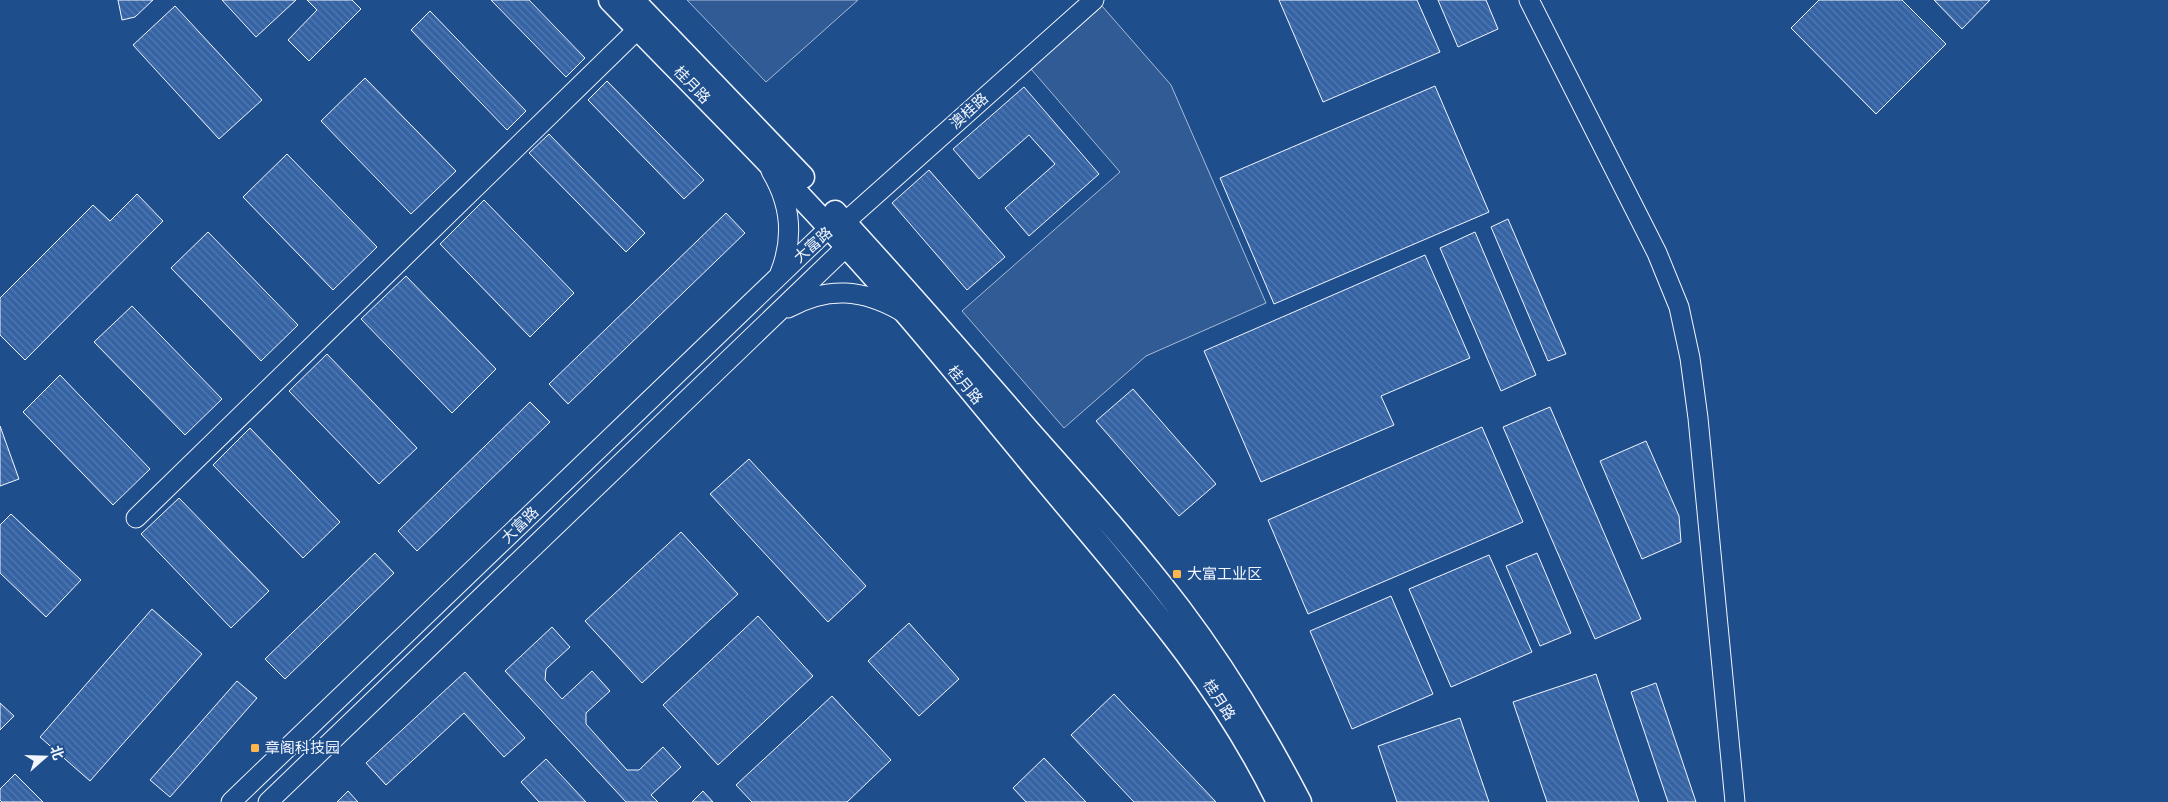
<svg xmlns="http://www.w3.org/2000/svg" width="2168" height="802" viewBox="0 0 2168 802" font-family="Bitter,'Noto Sans SC',serif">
<defs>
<pattern id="building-back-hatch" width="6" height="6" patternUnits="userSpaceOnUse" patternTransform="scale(1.25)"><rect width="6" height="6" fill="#3563a3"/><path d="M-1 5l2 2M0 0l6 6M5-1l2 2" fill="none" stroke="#537ab1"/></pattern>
</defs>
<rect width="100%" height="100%" fill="#1f4e8c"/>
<path fill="#305b95" stroke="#a8bbd7" d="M687,0H858L766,82Z
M1102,6L1171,85L1266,303L1146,356L1064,428L962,311L1120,172L1031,69Z"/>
<path fill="url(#building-back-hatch)" stroke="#f2f6ff" d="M118,0H153L135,17L122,20Z
M222,0H296L256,37Z
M307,0H352L361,9L309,61L288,40L317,10Z
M491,0H529L585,58L566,77Z
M1279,0H1417L1440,52L1323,102Z
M1438,0H1486L1498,29L1458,47Z
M1819,0H1902L1946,44L1876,114L1791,28Z
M1934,0H1990L1962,29Z
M175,6L262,100L219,139L133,45Z
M430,11L526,111L507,130L411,30Z
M365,78L456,171L411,214L321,121Z
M607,81L704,180L684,199L588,100Z
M1435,86L1489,212L1274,304L1220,178Z
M1024,87L1099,174L1029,236L1005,208L1055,164L1029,135L979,179L953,149Z
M549,134L645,233L626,252L529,153Z
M287,154L377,247L333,290L243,197Z
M929,170L1005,257L967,290L892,203Z
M137,194L163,221L25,360L0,335V298L93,205L110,221Z
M484,200L574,293L530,337L440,244Z
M726,213L745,233L568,404L549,384Z
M1508,219L1566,354L1548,361L1491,227Z
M208,232L298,325L261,361L171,268Z
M1475,232L1536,375L1501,391L1440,248Z
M1425,255L1470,358L1381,396L1394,425L1261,482L1204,351Z
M406,276L496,369L452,413L361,319Z
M132,306L222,399L185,435L94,342Z
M327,354L417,448L379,484L289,391Z
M60,375L150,469L113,505L23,412Z
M1133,389L1216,484L1179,516L1096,421Z
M530,402L550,422L417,551L398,531Z
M1550,407L1641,619L1595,639L1503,427Z
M0,426L19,479L0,486Z
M1482,427L1523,522L1308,614L1268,520Z
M250,428L340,522L303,558L213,465Z
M1646,441L1679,516L1681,542L1642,559L1600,461Z
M749,459L866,586L828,622L710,494Z
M179,498L269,591L231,628L141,534Z
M11,514L81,580L46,617L0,573V525Z
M681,532L738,594L642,683L585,621Z
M375,553L394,573L285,679L265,659Z
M1537,553L1571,633L1540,646L1506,566Z
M1489,555L1532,652L1451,687L1409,589Z
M1391,596L1433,694L1352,729L1310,631Z
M152,609L202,654L90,781L40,737Z
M758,616L813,676L718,765L663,705Z
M909,623L959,679L919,716L868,661Z
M552,627L570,647L546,669L545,680L562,699L592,671L610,691L586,713V724L627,770H639L663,747L681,767L651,795L658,802H626L505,671Z
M465,672L525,738L504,757L464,713L386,785L366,763Z
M1596,674L1639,802H1547L1513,702Z
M237,681L257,698L170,797L150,780Z
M1656,683L1696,802H1668L1631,692Z
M1114,694L1216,802H1134L1071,735Z
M832,696L891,760L847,802H752L736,785Z
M0,703L14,716L0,730Z
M1460,718L1489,802H1397L1378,746Z
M1044,758L1086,802H1026L1013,788Z
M546,759L586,802H539L521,782Z
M15,774L43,802H2L0,800V789Z
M348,791L358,802H337Z
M703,791L713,802H692Z"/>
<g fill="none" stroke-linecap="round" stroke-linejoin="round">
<defs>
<path id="minor" d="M1529,0L1657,253L1679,307L1690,358L1698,418L1735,802
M771,171C791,204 794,238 780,273
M788,308C828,286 863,289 901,311
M136,518L638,29
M231,802L829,228L845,222L1094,0
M268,802L846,247L845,231"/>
<path id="major" d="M610,0C699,92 790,182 875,278C933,343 988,412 1044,479C1130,582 1219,680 1278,802
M633,0L803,177
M835,212C901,283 965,357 1028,430C1080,489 1133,547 1180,609C1226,670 1265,735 1300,802"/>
</defs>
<use href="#minor" stroke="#f2f6ff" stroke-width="21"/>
<use href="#major" stroke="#f2f6ff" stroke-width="25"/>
<use href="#minor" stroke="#1f4e8c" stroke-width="19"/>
<use href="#major" stroke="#1f4e8c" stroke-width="22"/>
</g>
<g fill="#ffb74d" stroke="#1f4e8c" stroke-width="2">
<rect x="1172" y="569" width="10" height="10" rx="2.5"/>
<rect x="250" y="743" width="10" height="10" rx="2.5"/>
</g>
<g text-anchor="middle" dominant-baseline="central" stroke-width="4" stroke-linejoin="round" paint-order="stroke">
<g font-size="15" fill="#f2f6ff" stroke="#1f4e8c">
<text transform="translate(692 85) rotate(46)">桂月路</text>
<text transform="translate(969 111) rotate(-42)">澳桂路</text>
<text transform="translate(813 245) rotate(-41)">大富路</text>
<text transform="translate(965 385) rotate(50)">桂月路</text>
<text transform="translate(520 525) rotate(-44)">大富路</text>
<text transform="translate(1219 700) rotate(57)">桂月路</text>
</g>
<g font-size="15" fill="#f2f6ff" stroke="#1f4e8c" text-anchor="start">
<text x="1187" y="574">大富工业区</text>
<text x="265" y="748">章阁科技园</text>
</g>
</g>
<g transform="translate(45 757) rotate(70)" stroke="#1f4e8c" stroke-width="4" paint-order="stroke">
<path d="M0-4L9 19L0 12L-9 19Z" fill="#f2f6ff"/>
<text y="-8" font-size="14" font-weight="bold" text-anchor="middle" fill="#f2f6ff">北</text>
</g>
</svg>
